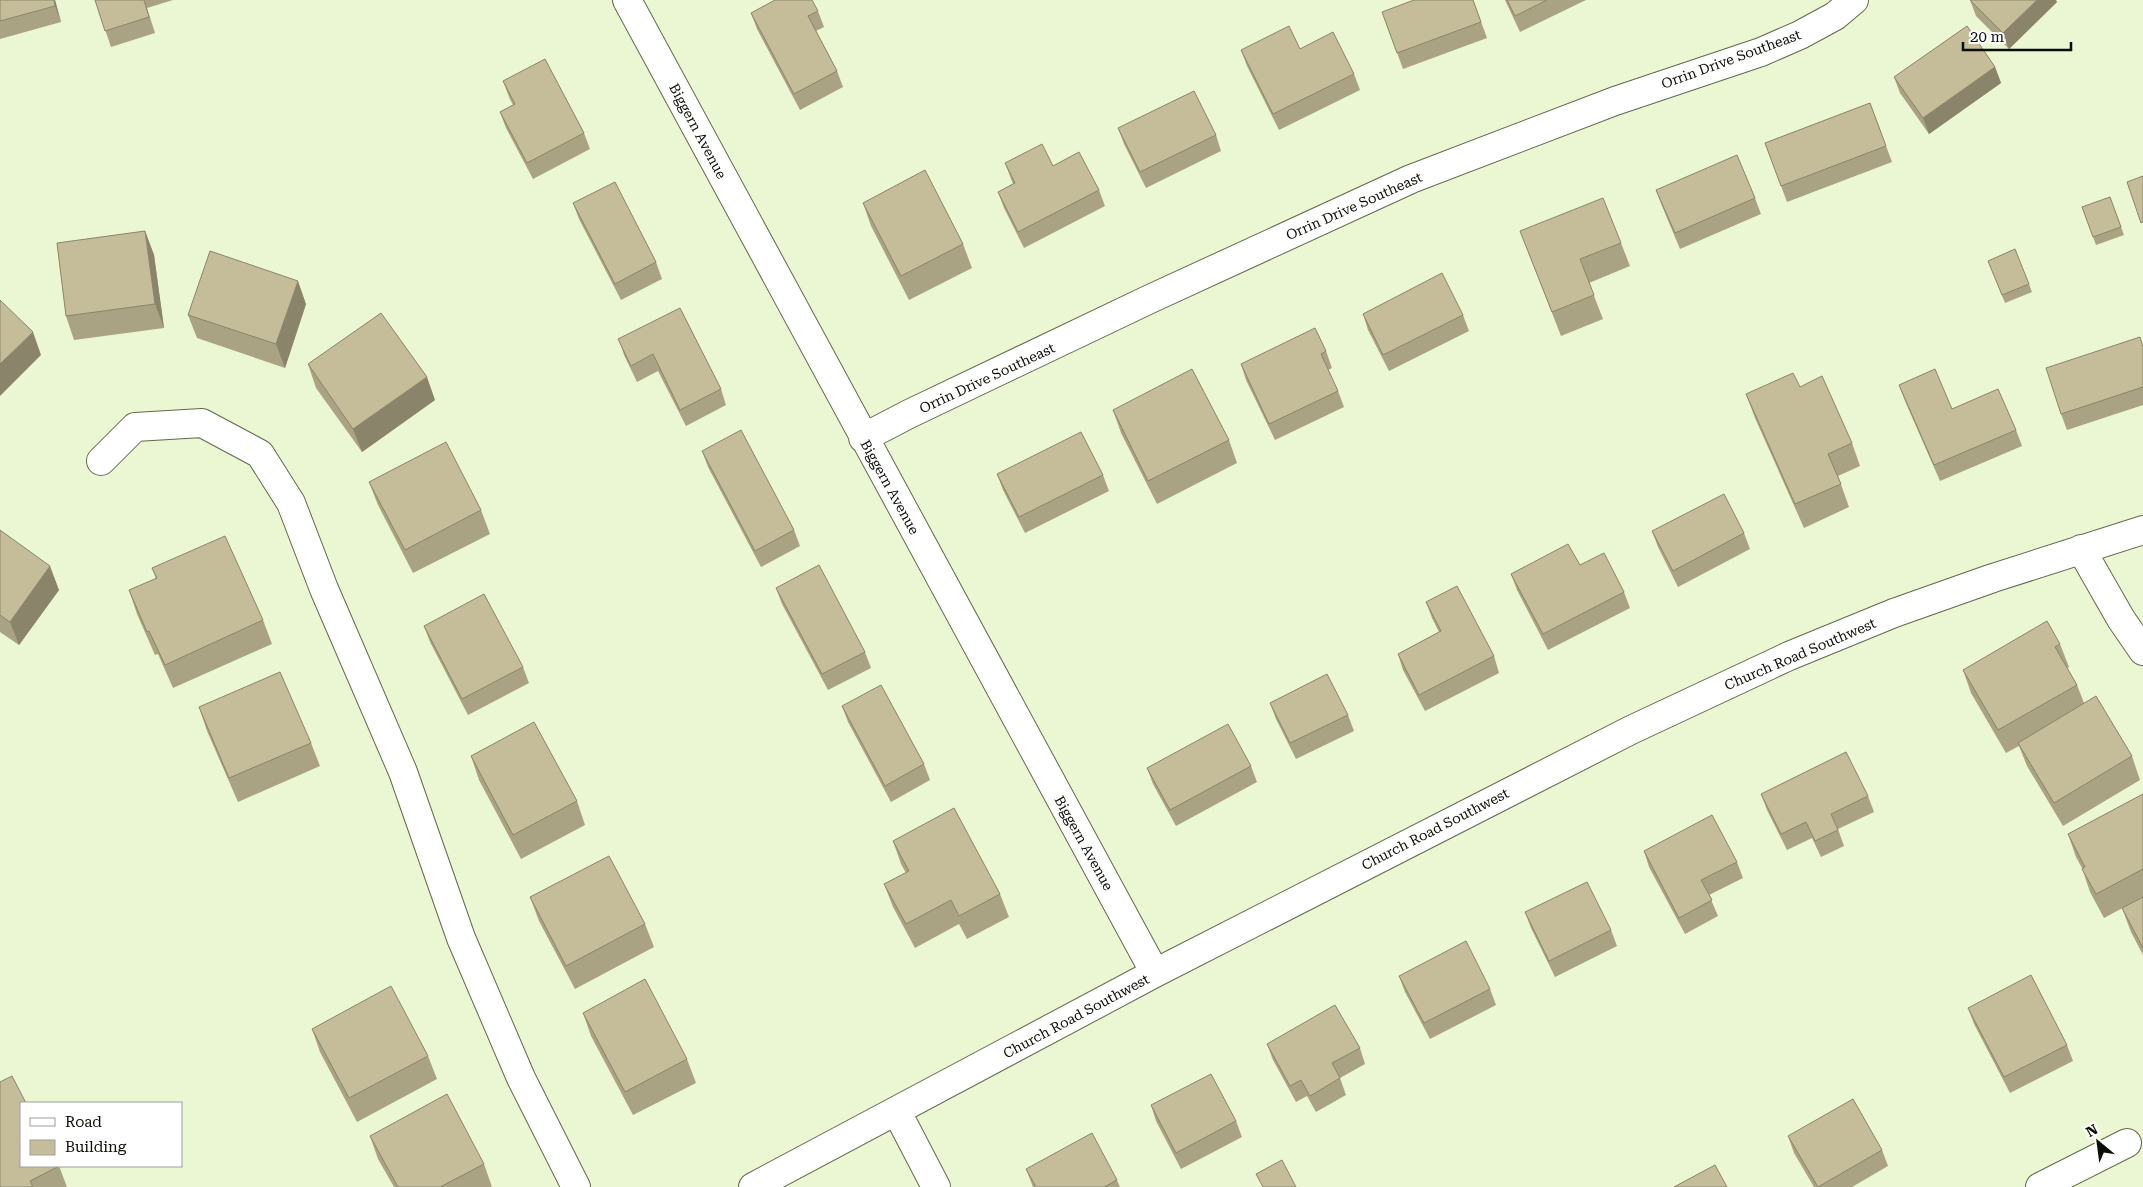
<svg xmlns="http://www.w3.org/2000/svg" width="2143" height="1187" viewBox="0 0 2143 1187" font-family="'Roboto Serif',serif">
<rect width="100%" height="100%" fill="#ebf6d2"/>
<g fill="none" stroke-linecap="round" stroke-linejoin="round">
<defs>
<path id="minor" d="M627,0L1155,973
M863,438L909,414L1150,299L1411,179L1615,101L1761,52L1800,35L1835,16L1854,0
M101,461L135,427L202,423L260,454L291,503L324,589L403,772L461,938L521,1078L576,1187
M2081,549L2121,619L2143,651
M897,1112L936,1187
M753,1187L1155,973L1631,730L1789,656L1894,613L1993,578L2143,530
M2040,1187L2127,1143"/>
</defs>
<use href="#minor" stroke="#616a4a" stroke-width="30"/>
<use href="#minor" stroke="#fff" stroke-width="28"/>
</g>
<path fill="#a9a384" d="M0,0H55L61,22L0,39Z
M95,0H173L147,8L155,33L111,47Z
M1473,0L1487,38L1403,69L1382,12Z
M1505,0H1586L1520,32Z
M1970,0L2057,2L2009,49L1976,16Z
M818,11L824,27L816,31L837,71L843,87L800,110L757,29L751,13Z
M1300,49L1354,74L1360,90L1279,130L1247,66L1241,50Z
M1995,67L2001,83L1929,134L1900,93L1894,77Z
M503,81L584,133L590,149L533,179L506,128L500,112L513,105L509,97Z
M1870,103L1892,162L1787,202L1765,143Z
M1118,128L1216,135L1221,151L1146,188L1124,144Z
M1005,163L1053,166L1099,190L1105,206L1024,248L1004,208L998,192L1013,184Z
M1656,190L1755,198L1761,214L1680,249L1662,206Z
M2110,197L2124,235L2096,245L2082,207Z
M573,203L656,262L662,279L621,300L579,219Z
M863,203L963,244L972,268L909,300L871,226Z
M145,231L154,255L164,328L74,340L66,316Z
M1520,231L1621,243L1630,266L1589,283L1603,319L1561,336Z
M1988,261L2029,284L2032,292L2005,303Z
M306,304L285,368L197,338L188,315Z
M680,308L721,389L726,405L686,426L658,371L637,382L624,355L619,339Z
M1363,314L1463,315L1469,331L1389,371L1368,330Z
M2143,346V405L2067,430L2061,414Z
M1326,351L1332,368L1328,370L1338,391L1344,407L1275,440L1246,380L1241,364Z
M308,364L435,400L362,452L316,388Z
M1899,385L1952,409L2016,430L2022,446L1940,481L1905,401Z
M1800,387L1852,443L1860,466L1838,476L1849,507L1804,528L1755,418L1746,394Z
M1113,410L1229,440L1237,463L1157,504L1121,433Z
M702,451L794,530L800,546L761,567L708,467Z
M997,474L1103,475L1109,491L1025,533L1003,490Z
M369,482L481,510L490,534L413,573L378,505Z
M0,530L59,590L19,645L0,632Z
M1652,531L1744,533L1750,549L1678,587L1658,547Z
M152,568L263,620L272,644L173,688L158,654L155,655L137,614L129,590L156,579Z
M1511,574L1624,592L1630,608L1548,650L1517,590Z
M776,588L865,652L871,668L828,690L782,604Z
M1426,602L1494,656L1499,673L1425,711L1403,670L1398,654L1439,632L1432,618Z
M424,626L523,667L529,683L468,715L430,642Z
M2060,644L2069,667L2067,668L2077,685L2084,703L2132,756L2140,780L2063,826L2027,766L2019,746L2006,753L1971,693L1963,670Z
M1270,703L1348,715L1354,731L1296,759L1276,719Z
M842,706L924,764L930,780L891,802L848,722Z
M199,707L311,743L320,766L238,802L207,731Z
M471,756L577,801L585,825L521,859L479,780Z
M1251,766L1257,782L1176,826L1153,784L1147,768Z
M1761,794L1868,796L1874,812L1838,829L1844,846L1821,857L1812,838L1787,850L1767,810Z
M2143,794V897L2104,918L2090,892L2082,868L2076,857L2068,834Z
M893,841L1000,894L1009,917L967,939L959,924L915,948L893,907L884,884L906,873L901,864Z
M1644,851L1737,862L1743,878L1709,895L1718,916L1685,934L1649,867Z
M530,897L645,924L654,947L575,989L539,921Z
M2143,897V955L2131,932L2122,908Z
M1525,912L1611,930L1617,946L1555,977L1531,928Z
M1399,976L1490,989L1496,1005L1430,1039L1405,992Z
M1968,1008L2067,1045L2073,1061L2010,1093L1974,1024Z
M583,1013L687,1059L696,1083L633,1115L591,1036Z
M312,1029L428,1056L437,1079L357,1122L320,1052Z
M1267,1044L1360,1048L1365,1064L1340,1078L1346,1095L1316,1112L1307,1096L1296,1102L1273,1060Z
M1151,1105L1236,1121L1242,1137L1181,1169L1156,1121Z
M370,1136L484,1164L492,1187H394L378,1159Z
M1788,1136L1882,1150L1888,1166L1852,1187H1814L1794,1153Z
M59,1166L67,1187H0Z
M1026,1169L1117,1180L1120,1187H1033Z"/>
<path fill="#8a846b" d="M54,0H55L61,22L55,6Z
M2037,0H2056L2057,2L2009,49L2003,33Z
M1995,67L2001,83L1929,134L1923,118Z
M145,231L154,255L164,328L155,304Z
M298,281L306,304L285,368L276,344Z
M33,332L41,355L0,396V364Z
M427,377L435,400L362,452L353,429Z
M50,566L59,590L19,645L10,622Z"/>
<path fill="#c5bd99" stroke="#8a846b" d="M0,0H54L55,6L0,21Z
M95,0H144L149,17L105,31Z
M775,0H812L818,11L808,16L837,71L794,94L751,13Z
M1414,0H1473L1481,22L1397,53L1382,12Z
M1507,0H1547L1515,16Z
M1970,0H2037L2003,33Z
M1289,26L1300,49L1333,32L1354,74L1273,114L1241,50Z
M1967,26L1995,67L1923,118L1894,77Z
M545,59L584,133L527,163L500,112L515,104L503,81Z
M1194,91L1216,135L1140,172L1118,128Z
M1870,103L1886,146L1781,186L1765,143Z
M1042,144L1053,166L1079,152L1099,190L1018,232L998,192L1015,183L1005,163Z
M1737,155L1755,198L1675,233L1656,190Z
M925,170L963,244L901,276L863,203Z
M2143,176V222L2141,223L2127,182Z
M615,182L656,262L615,284L573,203Z
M2110,197L2121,227L2093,237L2082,207Z
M1603,198L1621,243L1580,259L1594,295L1552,312L1520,231Z
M145,231L155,304L66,316L57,243Z
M2015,249L2029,284L2002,295L1988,261Z
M210,251L298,281L276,344L188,315Z
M1442,273L1463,315L1383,355L1363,314Z
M0,300L33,332L0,364Z
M680,308L721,389L680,410L653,354L631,366L618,339Z
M381,313L427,377L353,429L308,364Z
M1315,328L1326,351L1321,354L1338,391L1269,424L1241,364Z
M2140,337L2143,347V387L2061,414L2046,368Z
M1192,369L1229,440L1148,481L1113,410Z
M1935,369L1952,409L1998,389L2016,430L1934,465L1899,385Z
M1793,373L1800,387L1822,376L1852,443L1828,454L1841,484L1795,504L1746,394Z
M741,430L794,530L755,551L702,451Z
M1081,432L1103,475L1019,517L997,474Z
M446,442L481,510L405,550L369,482Z
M1724,494L1744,533L1673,571L1652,531Z
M0,530L50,566L10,622L0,615Z
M225,536L263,620L165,665L149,631L147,632L129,590L157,578L152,568Z
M1568,544L1580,565L1604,553L1624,592L1543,634L1511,574Z
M819,565L865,652L822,674L776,588Z
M1457,586L1494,656L1419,695L1398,654L1441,631L1426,602Z
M484,594L523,667L462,699L424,626Z
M2047,621L2060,644L2055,647L2077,685L1998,730L1963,670Z
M280,672L311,743L229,778L199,707Z
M1327,674L1348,715L1290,743L1270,703Z
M881,685L924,764L885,786L842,706Z
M2096,696L2132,756L2054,803L2018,743Z
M534,722L577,801L513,835L471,756Z
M1228,724L1251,766L1170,810L1147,768Z
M1846,752L1868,796L1831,814L1838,830L1815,841L1806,822L1781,834L1761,794Z
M2143,794V869L2096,894L2082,869L2085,867L2068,834Z
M954,808L1000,894L959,916L951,900L906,924L884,884L909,871L893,841Z
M1712,815L1737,862L1701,880L1712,900L1679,918L1644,851Z
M609,856L645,924L566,966L530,897Z
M1587,882L1611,930L1549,961L1525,912Z
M2143,897V948L2122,908Z
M1466,941L1490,989L1424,1023L1399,976Z
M2031,975L2067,1045L2004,1077L1968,1008Z
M645,979L687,1059L625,1092L583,1013Z
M391,986L428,1056L349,1098L312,1029Z
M1335,1005L1360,1048L1332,1063L1340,1078L1310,1096L1301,1080L1290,1086L1267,1044Z
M1211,1074L1236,1121L1176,1153L1151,1105Z
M12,1076L26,1103H21V1166H59L30,1181L33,1187H0V1082Z
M447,1094L484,1164L440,1187H398L370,1136Z
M1853,1099L1882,1150L1818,1187L1788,1136Z
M1092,1133L1117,1180L1104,1187H1036L1026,1169Z
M1282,1160L1296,1187H1263L1256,1174Z
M1715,1165L1727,1187H1674Z"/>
<g text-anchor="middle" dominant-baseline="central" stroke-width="5" stroke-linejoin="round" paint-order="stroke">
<g font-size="14" fill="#0b0e04" stroke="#fff">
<text transform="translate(1731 59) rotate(-20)">Orrin Drive Southeast</text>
<text transform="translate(698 131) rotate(62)">Biggern Avenue</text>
<text transform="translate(1354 206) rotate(-24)">Orrin Drive Southeast</text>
<text transform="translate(987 378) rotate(-25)">Orrin Drive Southeast</text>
<text transform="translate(890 487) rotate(61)">Biggern Avenue</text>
<text transform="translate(1800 654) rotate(-23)">Church Road Southwest</text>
<text transform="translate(1435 829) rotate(-27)">Church Road Southwest</text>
<text transform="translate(1084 843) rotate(61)">Biggern Avenue</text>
<text transform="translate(1076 1016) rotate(-28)">Church Road Southwest</text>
</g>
</g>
<rect x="20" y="1102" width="162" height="65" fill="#ffffff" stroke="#9d9f9b"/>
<rect x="30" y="1118" width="25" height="8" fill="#ffffff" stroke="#9d9f9b"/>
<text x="65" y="1127" font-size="15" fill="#0b0e04">Road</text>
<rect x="30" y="1140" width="25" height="15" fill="#c5bd99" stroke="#9d9f9b"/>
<text x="65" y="1152" font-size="15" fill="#0b0e04">Building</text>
<g transform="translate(2098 1142) rotate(331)" stroke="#ffffff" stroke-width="4" paint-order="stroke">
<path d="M0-4L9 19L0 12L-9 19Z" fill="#0b0e04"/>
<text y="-8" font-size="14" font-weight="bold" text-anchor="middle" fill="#0b0e04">N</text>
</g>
<path d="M1963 42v8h108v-8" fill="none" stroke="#0b0e04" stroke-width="2.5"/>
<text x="1970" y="42" font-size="15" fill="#0b0e04" stroke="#ffffff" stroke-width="4" paint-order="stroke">20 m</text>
</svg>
